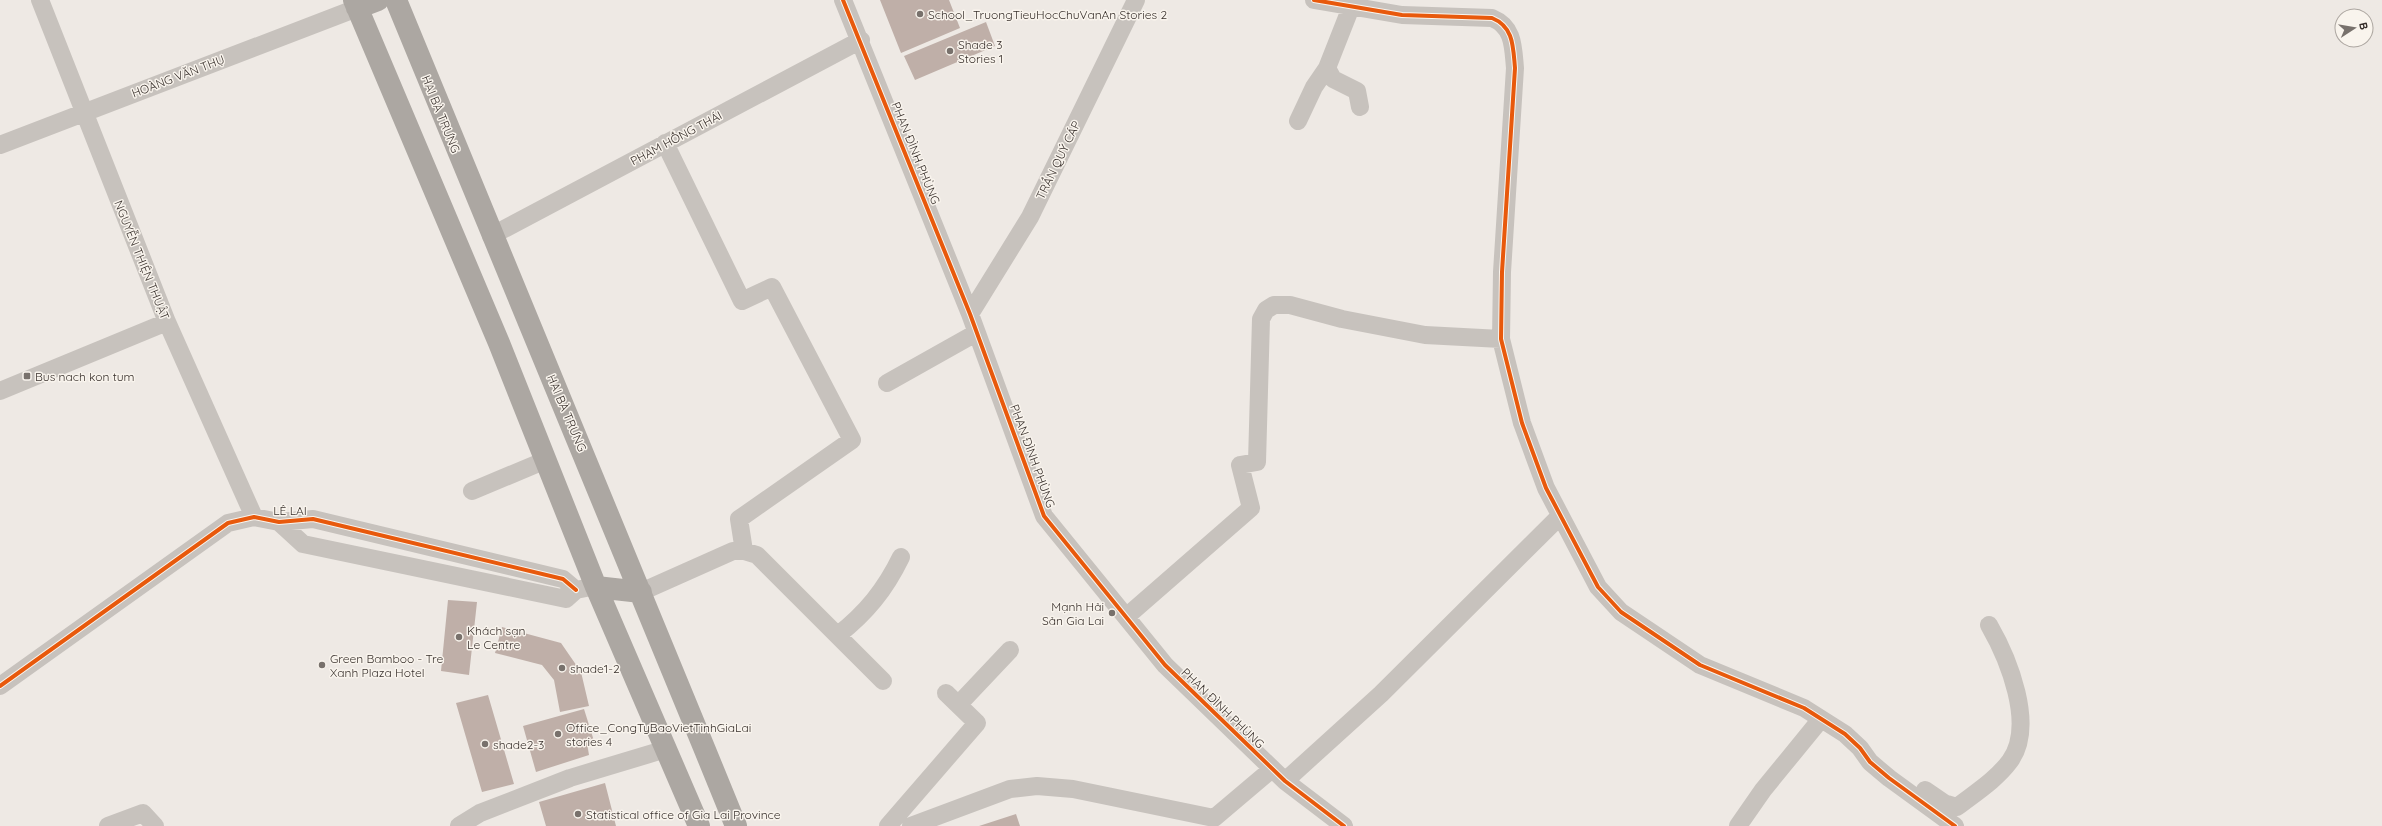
<svg xmlns="http://www.w3.org/2000/svg" width="2382" height="826" viewBox="0 0 2382 826" font-family="Quicksand,sans-serif">
<rect width="100%" height="100%" fill="#eee9e4"/>
<path fill="#bfafa8" d="M880,0H949L960,28L901,53Z
M986,22L995,46L915,80L904,56Z
M448,600L477,602L469,675L441,671Z
M502,627L561,643L581,672L589,706L560,712L554,680L542,665L495,653Z
M488,695L514,784L482,792L456,703Z
M584,709L594,741L587,743L589,755L536,772L523,726Z
M605,783L616,826H546L539,802Z
M1016,814L1020,826H979Z"/>
<g fill="none" stroke-linecap="round" stroke-linejoin="round">
<path stroke="#c7c2bd" stroke-width="18" d="M40,0L167,322L254,517
M843,0L970,314L1044,516L1165,665L1285,781L1344,826
M1314,0L1402,15L1492,18C1514,27 1513,47 1515,68L1502,272L1501,339L1522,423L1546,488L1598,587L1621,612L1700,665L1804,708L1845,734L1860,748L1870,762L1889,778L1955,826
M1351,7L1327,68L1333,79L1357,91L1360,107
M1298,121L1314,87L1327,68
M665,143L742,301L772,287L852,440L739,519L744,551
M0,145L357,8
M491,236L861,40
M970,314L1030,217L1136,0
M887,383L976,333
M0,391L167,322
M472,491L546,460
M279,522L303,544L566,599L576,590L586,588
M641,592L733,551H744L757,555L883,681
M1126,617L1251,508L1240,465L1257,462L1261,319L1266,310L1274,305H1290L1342,319L1425,335L1501,339
M838,635C866,613 885,590 901,557
M0,686L228,523L254,517L279,522L313,519L563,579L576,590
M959,704L1010,650
M1285,781L1381,694L1560,516
M1925,790L1944,803L1957,807C1975,793 1996,780 2010,761C2036,725 2008,658 1989,625
M108,826L143,813L155,826
M459,826L480,813L570,778L666,749
M888,826L977,723L946,693
M911,826L1010,789L1037,786L1073,789L1214,818L1272,769
M1738,826L1763,790L1821,719"/>
<path stroke="#aca7a2" stroke-width="22" d="M354,0L499,343L596,587L699,826
M396,0C507,276 624,550 736,826
M357,8L378,0
M596,587L641,592"/>
<defs>
<path id="cycleway" d="M843,0L970,314L1044,516L1165,665L1285,781L1344,826
M1314,0L1402,15L1492,18C1514,27 1513,47 1515,68L1502,272L1501,339L1522,423L1546,488L1598,587L1621,612L1700,665L1804,708L1845,734L1860,748L1870,762L1889,778L1955,826
M0,686L228,523L254,517L279,522L313,519L563,579L576,590"/>
</defs>
<use href="#cycleway" stroke="#f9f4ed" stroke-width="6"/>
<use href="#cycleway" stroke="#e8590c" stroke-width="4"/>
</g>
<g fill="#78716c" stroke="#f9f4ed" stroke-width="1.5">
<circle cx="920" cy="14" r="4"/>
<circle cx="950" cy="51" r="4"/>
<rect x="23" y="372" width="8" height="8" rx="2"/>
<circle cx="1112" cy="613" r="4"/>
<circle cx="459" cy="637" r="4"/>
<circle cx="322" cy="665" r="4"/>
<circle cx="562" cy="668" r="4"/>
<circle cx="558" cy="734" r="4"/>
<circle cx="485" cy="744" r="4"/>
<circle cx="578" cy="814" r="4"/>
</g>
<g text-anchor="middle" dominant-baseline="central" stroke-width="3" stroke-linejoin="round" paint-order="stroke">
<g font-size="12" fill="#38302c" stroke="#f9f4ed" text-anchor="start">
<text x="928" y="14">School_TruongTieuHocChuVanAn Stories 2</text>
<text x="958" y="44">Shade 3<tspan x="958" dy="14">Stories 1</tspan></text>
<text x="35" y="376">Bus nach kon tum</text>
<text x="1104" y="606" text-anchor="end">Mạnh Hải<tspan x="1104" dy="14">Sản Gia Lai</tspan></text>
<text x="467" y="630">Khách sạn<tspan x="467" dy="14">Le Centre</tspan></text>
<text x="330" y="658">Green Bamboo - Tre<tspan x="330" dy="14">Xanh Plaza Hotel</tspan></text>
<text x="570" y="668">shade1-2</text>
<text x="566" y="727">Office_CongTyBaoVietTinhGiaLai<tspan x="566" dy="14">stories 4</tspan></text>
<text x="493" y="744">shade2-3</text>
<text x="586" y="814">Statistical office of Gia Lai Province</text>
</g>
<g font-size="12" fill="#38302c" stroke="#f9f4ed">
<text transform="translate(178 76) rotate(-21)">HOÀNG VĂN THỤ</text>
<text transform="translate(441 114) rotate(68)">HAI BÀ TRƯNG</text>
<text transform="translate(676 138) rotate(-28)">PHẠM HỒNG THÁI</text>
<text transform="translate(916 153) rotate(68)">PHAN ĐÌNH PHÙNG</text>
<text transform="translate(1058 160) rotate(-64)">TRẦN QUÝ CÁP</text>
<text transform="translate(142 260) rotate(68)">NGUYỄN THIỆN THUẬT</text>
<text transform="translate(567 413) rotate(67)">HAI BÀ TRƯNG</text>
<text transform="translate(1033 456) rotate(70)">PHAN ĐÌNH PHÙNG</text>
<text x="290" y="510">LÊ LAI</text>
<text transform="translate(1223 708) rotate(44)">PHAN ĐÌNH PHÙNG</text>
</g>
</g>
<g transform="translate(2354 28) rotate(78)"><circle r="19" fill="#f9f4ed" stroke="#aca6a0"/>
<path d="M0-3L7 15L0 10L-7 15Z" fill="#78716c"/>
<text y="-6" font-size="11" font-weight="bold" text-anchor="middle" fill="#38302c">B</text>
</g>
</svg>
